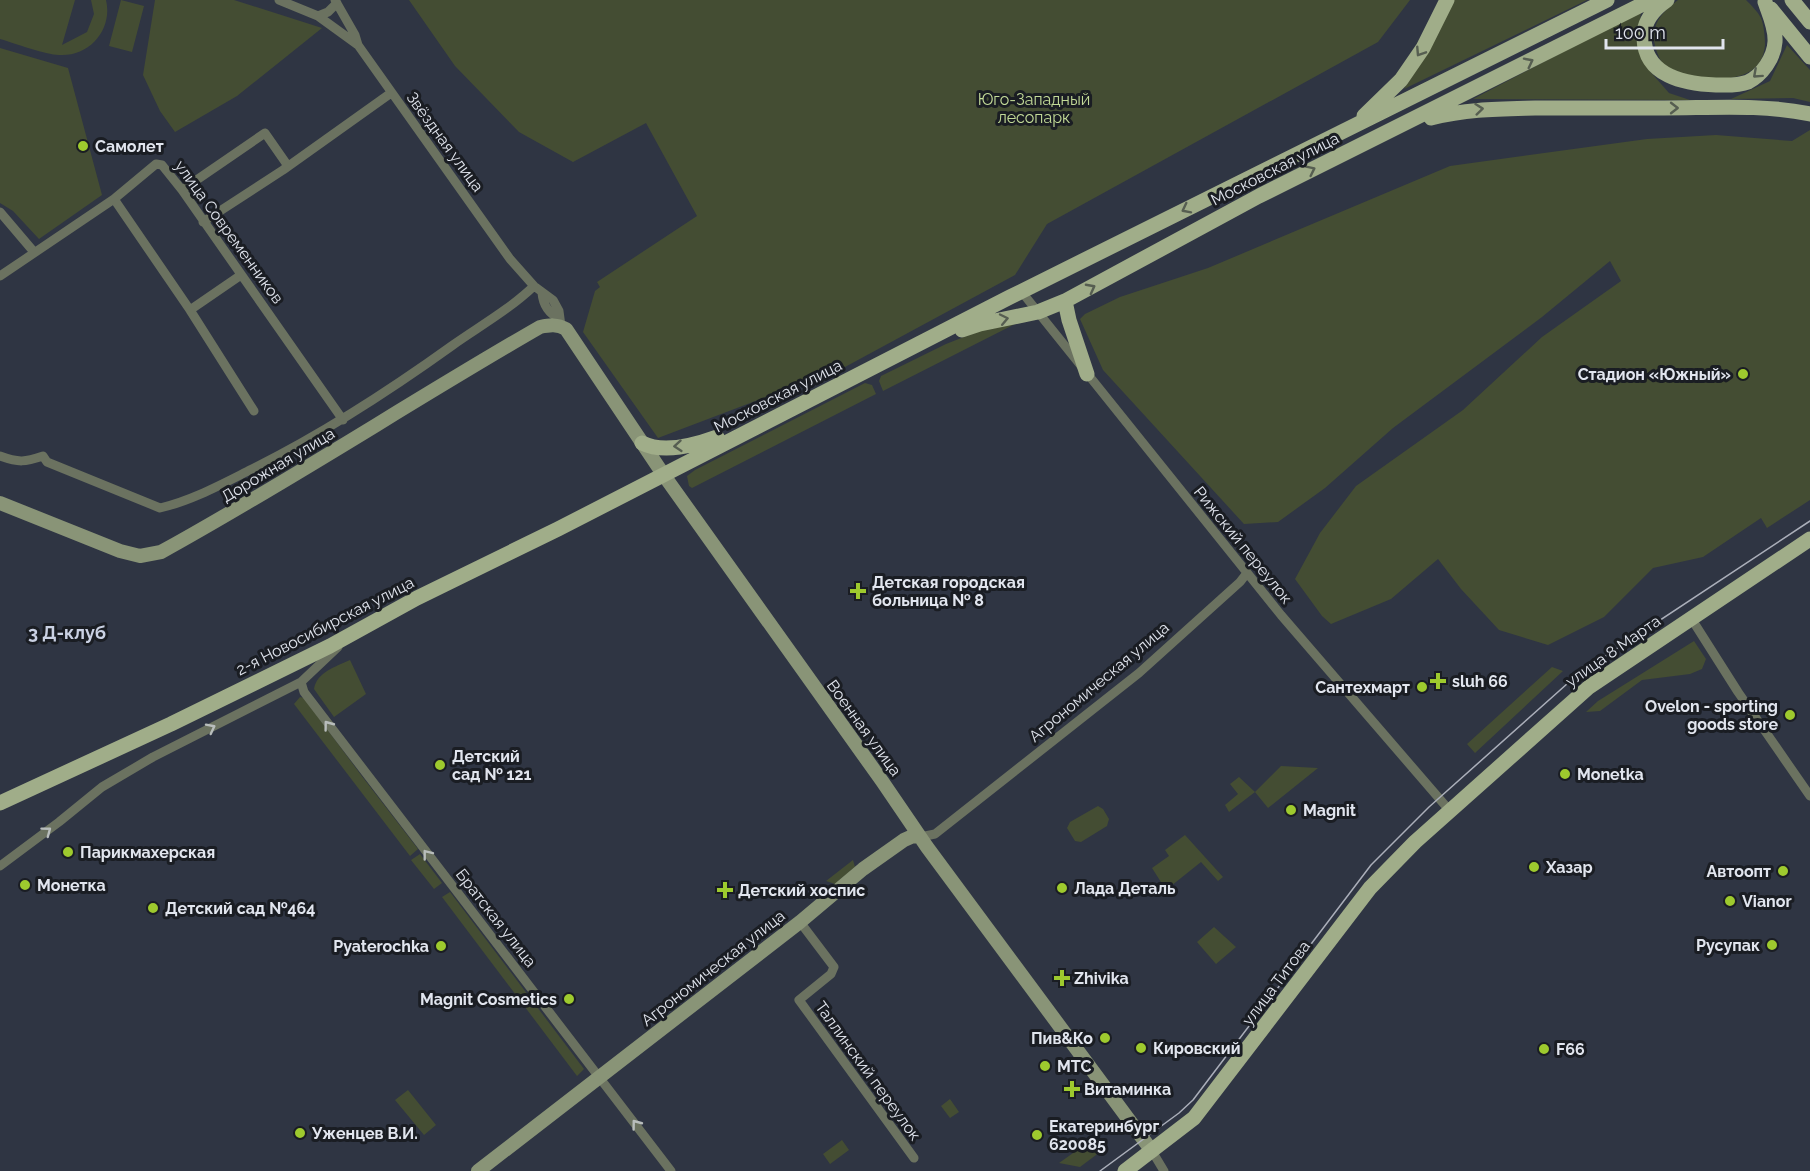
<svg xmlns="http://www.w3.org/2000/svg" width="1810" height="1171" viewBox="0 0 1810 1171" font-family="Raleway,sans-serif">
<rect width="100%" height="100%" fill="#2f3543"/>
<path fill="#444d33" d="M0,0H75L62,45L87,32L94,14L91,0H106C113,29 90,57 59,55C46,55 14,43 0,39Z
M121,0L144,6L132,52L109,46Z
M155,0H234L322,28L237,96L175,132L160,111L143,75Z
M409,0H1410L1378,42L1047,224L1015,275L845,367L658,438L583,332L595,291L600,287L597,282L697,216L646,123L573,162L519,132L455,66Z
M1452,0H1587L1404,89L1433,43Z
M1678,0H1746C1751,5 1758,12 1761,18C1764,25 1765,38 1765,45C1762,81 1723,81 1695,77C1685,75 1673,75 1665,67C1660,61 1657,53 1655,46C1650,25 1662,12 1678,0Z
M1641,11L1638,39L1648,69L1669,93L1690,100L1473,99Z
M1787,45L1810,70V102L1793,98L1731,99L1770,81Z
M0,48L68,68L102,195L39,239L13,211L0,203Z
M1810,130V500L1767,528L1761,518L1703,557L1653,568L1604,617L1548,645L1499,630L1461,589L1438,559L1391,599L1331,624L1322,616L1295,579L1320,533L1356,486L1463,410L1542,337L1621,281L1610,261L1542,317L1393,428L1325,488L1278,522L1244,524L1103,370L1080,319L1085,314L1120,297L1208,268L1450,166L1647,139L1716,135L1792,141Z
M1019,322L883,391L879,381L881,376L946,344L984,329Z
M865,383L872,385L876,394L692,488L689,486L687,476L695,470Z
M1694,641L1706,659L1702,669L1690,674L1642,680L1600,711L1586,712L1598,701Z
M350,660L366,694L334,717L314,689C317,672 335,667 350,660Z
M1552,667L1563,671L1475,753L1467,744Z
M300,697L304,698L361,775L418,849L410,856L294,704Z
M1281,766L1318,768L1268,808L1255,792L1229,812L1225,805L1238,794L1230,784L1239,777L1255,792Z
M1098,806L1103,809L1109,819L1107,826L1081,842L1075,841L1067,828L1070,822Z
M1185,835L1223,877L1218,881L1201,862L1166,890L1152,868L1169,856L1165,850Z
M420,854L442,883L434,889L411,860Z
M853,860L855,867L835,884L826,881Z
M450,892L584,1069L577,1076L442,897Z
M1214,927L1236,947L1216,964L1197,942Z
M408,1090L436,1125L424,1135L395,1100Z
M950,1099L959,1112L950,1118L941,1106Z
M842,1140L849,1150L830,1164L823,1154Z
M1083,1146L1100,1152L1080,1167L1059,1163Z"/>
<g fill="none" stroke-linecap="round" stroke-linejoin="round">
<path stroke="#6b7260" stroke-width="9" d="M279,0L318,16L358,45
M335,0L355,35L358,45L510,259L534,286L553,300L559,311L561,326
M318,16L328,12L337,3
M182,190L265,133L288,166
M114,199L190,310L254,411
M0,212L34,252
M203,222L283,170L391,93
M0,276L114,199L156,164L162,165L182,190L343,420
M1021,291L1281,615L1450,811
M542,293C543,305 549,314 560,319
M190,310L241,275
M0,456C19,463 25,462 43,456L47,462L160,508C193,500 222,484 252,469C323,434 389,391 453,345C480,326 510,309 534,286
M1691,618L1738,692L1810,796
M301,682L304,692L671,1171
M920,837L935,834L1139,673L1240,582L1247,573
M0,866L59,822L102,787L153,757L301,682L338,647
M800,922L834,967L831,974L799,1000L914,1158
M1152,1151L1164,1171"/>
<path stroke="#899477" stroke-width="14" d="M0,503L120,551L140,556L161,552C290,481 413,400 540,327C550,325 557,324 566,329L663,474L882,781L927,847L1152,1151
M478,1171L800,922L863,869L904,840L913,836L920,837"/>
<path stroke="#a0ad89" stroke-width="15" d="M1667,0C1654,9 1643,21 1644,38C1645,76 1684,84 1716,85C1725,85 1738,86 1748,82C1762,75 1774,58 1775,42C1776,28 1769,14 1765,2
M1792,0L1810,22
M1771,9L1810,57
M1364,116L1401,80L1423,48L1447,0
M1431,118C1467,109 1498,109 1535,108C1578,108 1621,108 1664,108C1712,108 1763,104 1810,114
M1065,301L1069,320L1087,374
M962,330L980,324L1038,312L1065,301L1259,196L1651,0
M642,443C664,454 695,445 717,437
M0,803L171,724L330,646L417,598L558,529L1010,297L1607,0
M1125,1171L1194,1118L1370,888L1415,842L1589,687L1810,539"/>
<path stroke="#abafba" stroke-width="1.5" d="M1100,1171L1179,1113L1193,1100L1371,865L1429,807L1577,675L1810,521"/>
</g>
<defs><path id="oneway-chevron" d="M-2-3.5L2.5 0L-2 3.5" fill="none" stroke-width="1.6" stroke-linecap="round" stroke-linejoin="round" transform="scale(1.5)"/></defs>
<g stroke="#565e51">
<use href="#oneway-chevron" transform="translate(1420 52) rotate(123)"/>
<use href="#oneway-chevron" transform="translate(1529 62) rotate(-27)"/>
<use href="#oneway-chevron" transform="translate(1757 74) rotate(138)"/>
<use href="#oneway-chevron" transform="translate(1674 108)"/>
<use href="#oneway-chevron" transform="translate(1479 109) rotate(-6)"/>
<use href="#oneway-chevron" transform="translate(1311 170) rotate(-26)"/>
<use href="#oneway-chevron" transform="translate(1186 209) rotate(153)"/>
<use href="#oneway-chevron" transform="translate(1091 288) rotate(-28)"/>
<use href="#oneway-chevron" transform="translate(1004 319) rotate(-12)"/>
<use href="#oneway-chevron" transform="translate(678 446) rotate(175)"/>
</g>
<g stroke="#b8bdbc">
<use href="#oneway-chevron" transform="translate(328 725) rotate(-127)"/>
<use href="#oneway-chevron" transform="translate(211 728) rotate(-27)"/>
<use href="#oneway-chevron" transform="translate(47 831) rotate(-37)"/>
<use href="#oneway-chevron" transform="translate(427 854) rotate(-128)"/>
<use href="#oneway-chevron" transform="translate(636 1124) rotate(-127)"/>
</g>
<g fill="#9eca2e" stroke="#1a1d23" stroke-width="2">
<circle cx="83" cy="146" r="6"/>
<circle cx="1743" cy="374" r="6"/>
<path d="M855 582h6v6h6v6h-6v6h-6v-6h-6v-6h6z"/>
<path d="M1435 672h6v6h6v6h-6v6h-6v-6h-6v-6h6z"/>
<circle cx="1422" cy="687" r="6"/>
<circle cx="1790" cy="715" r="6"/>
<circle cx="440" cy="765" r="6"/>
<circle cx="1565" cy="774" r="6"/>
<circle cx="1291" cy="810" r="6"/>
<circle cx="68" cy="852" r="6"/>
<circle cx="1534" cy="867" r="6"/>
<circle cx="1783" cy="871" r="6"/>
<circle cx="25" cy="885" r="6"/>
<circle cx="1062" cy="888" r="6"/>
<path d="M722 881h6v6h6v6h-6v6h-6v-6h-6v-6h6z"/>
<circle cx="1730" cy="901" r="6"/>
<circle cx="153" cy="908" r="6"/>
<circle cx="1772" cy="945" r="6"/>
<circle cx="441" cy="946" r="6"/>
<path d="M1059 969h6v6h6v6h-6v6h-6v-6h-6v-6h6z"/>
<circle cx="569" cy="999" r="6"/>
<circle cx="1105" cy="1038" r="6"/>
<circle cx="1141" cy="1048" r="6"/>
<circle cx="1544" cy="1049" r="6"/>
<circle cx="1045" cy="1066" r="6"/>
<path d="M1069 1080h6v6h6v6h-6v6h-6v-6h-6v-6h6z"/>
<circle cx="300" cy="1133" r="6"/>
<circle cx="1037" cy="1135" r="6"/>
</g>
<g text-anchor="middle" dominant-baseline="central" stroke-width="6" stroke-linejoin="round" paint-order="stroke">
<g font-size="16" fill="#c3db98" stroke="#1a1d23">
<text x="1034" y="99">Юго-Западный<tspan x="1034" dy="18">лесопарк</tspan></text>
</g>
<g font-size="16" fill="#e1e5ee" stroke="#1a1d23">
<text transform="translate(445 142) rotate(54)">Звёздная улица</text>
<text transform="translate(1275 169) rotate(-27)">Московская улица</text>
<text transform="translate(229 232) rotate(54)">улица Современников</text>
<text transform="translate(778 396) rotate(-27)">Московская улица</text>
<text transform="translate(278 465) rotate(-31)">Дорожная улица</text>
<text transform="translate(1243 545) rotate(51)">Рижский переулок</text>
<text transform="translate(325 626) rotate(-27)">2-я Новосибирская улица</text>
<text transform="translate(1613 651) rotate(-35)">улица 8 Марта</text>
<text transform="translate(1099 682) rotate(-40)">Агрономическая улица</text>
<text transform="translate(864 728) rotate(54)">Военная улица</text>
<text transform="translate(496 918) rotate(52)">Братская улица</text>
<text transform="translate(713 968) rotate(-38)">Агрономическая улица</text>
<text transform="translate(1276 983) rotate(-53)">улица Титова</text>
<text transform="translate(868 1071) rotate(54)">Таллинский переулок</text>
</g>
<g font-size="16" font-weight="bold" fill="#e1e5ee" stroke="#1a1d23" text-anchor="start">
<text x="95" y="146">Самолет</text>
<text x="1731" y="374" text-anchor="end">Стадион «Южный»</text>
<text x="872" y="582">Детская городская<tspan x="872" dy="18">больница № 8</tspan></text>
<text x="1452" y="681">sluh 66</text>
<text x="1410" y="687" text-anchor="end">Сантехмарт</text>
<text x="1778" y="706" text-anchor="end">Ovelon - sporting<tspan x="1778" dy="18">goods store</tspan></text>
<text x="452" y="756">Детский<tspan x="452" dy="18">сад № 121</tspan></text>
<text x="1577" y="774">Monetka</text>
<text x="1303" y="810">Magnit</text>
<text x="80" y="852">Парикмахерская</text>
<text x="1546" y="867">Хазар</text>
<text x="1771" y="871" text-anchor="end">Автоопт</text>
<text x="37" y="885">Монетка</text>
<text x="1074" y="888">Лада Деталь</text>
<text x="738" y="890">Детский хоспис</text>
<text x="1742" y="901">Vianor</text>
<text x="165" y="908">Детский сад №464</text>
<text x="1760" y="945" text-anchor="end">Русупак</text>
<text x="429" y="946" text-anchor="end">Pyaterochka</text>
<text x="1074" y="978">Zhivika</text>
<text x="557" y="999" text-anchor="end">Magnit Cosmetics</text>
<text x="1093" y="1038" text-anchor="end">Пив&amp;Ко</text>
<text x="1153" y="1048">Кировский</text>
<text x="1556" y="1049">F66</text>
<text x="1057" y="1066">МТС</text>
<text x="1084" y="1089">Витаминка</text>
<text x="1049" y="1126">Екатеринбург<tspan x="1049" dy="18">620085</tspan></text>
<text x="312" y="1133">Уженцев В.И.</text>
</g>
<g font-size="18" font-weight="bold" fill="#cad1e3" stroke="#1a1d23">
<text x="67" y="632">3 Д-клуб</text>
</g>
</g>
<path d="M1606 39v9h117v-9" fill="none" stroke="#e1e5ee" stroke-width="3"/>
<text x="1615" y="39" font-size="18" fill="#e1e5ee" stroke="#1a1d23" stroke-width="4.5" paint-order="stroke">100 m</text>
</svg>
